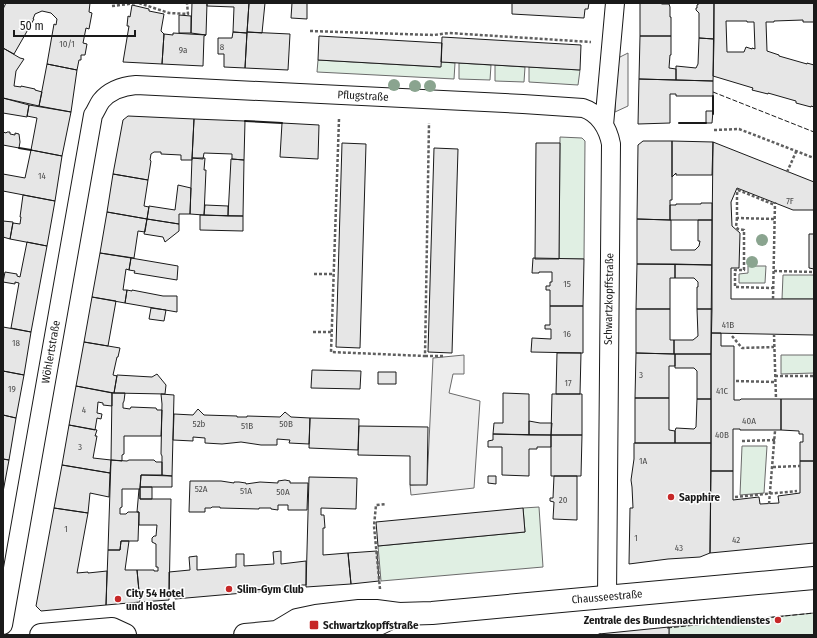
<svg xmlns="http://www.w3.org/2000/svg" width="817" height="638" viewBox="0 0 817 638" font-family="'Fira Sans Condensed',sans-serif">
<rect width="100%" height="100%" fill="#fff"/>
<path fill="#e0efe3" stroke="#6a6a6a" d="M318,60L440,67L441,62L455,63L454,79L317,72Z
M459,63L491,65L490,80L459,79Z
M495,65L525,67L524,82L495,81Z
M529,67L580,70L578,85L529,82Z
M560,137L582,138L585,141L584,259H559Z
M748,266H766L765,283H739V274L748,273Z
M783,275H814V299H782Z
M781,355H814V373L781,374Z
M742,446H767L764,493L740,495Z
M539,507L543,567L381,581L378,546L525,532L523,508Z
M814,613V635H669V627Z"/>
<path fill="#ededed" stroke="#6a6a6a" d="M628,53V106L615,112L616,59Z
M464,355V374H453L449,393L480,401L474,488L411,495L410,485L427,484L433,358Z"/>
<path fill="#e6e6e6" stroke="#1a1a1a" fill-rule="evenodd" d="M6,3H90L89,12L92,13L89,29L86,28L83,43L87,44L85,55H81V60H79L77,70L47,64L54,24L56,25L57,19L51,13L42,11L35,14L33,19H34L14,54L3,48V9Z
M192,3H207L206,35L191,33Z
M207,3H249L247,33L233,32L234,7L207,6Z
M249,3H265L262,33L247,32Z
M292,3H307V19L291,18Z
M512,3H589L588,9H585L584,18L512,14Z
M640,3H660L662,4H669L670,7V17H671V36H640Z
M700,3H714V39L699,38V13L696,10V8H697V5Z
M714,3H814V22H803V20L774,21V22H766L767,51L779,55V56L807,64V63L814,65V107L811,106V107L796,103V101L768,93V94L752,90L753,88L713,76ZM726,21H747V22H754L755,49L752,48V49L746,47L744,52H727Z
M132,5L149,9V11L164,14L161,31L164,34L162,64L123,62L129,26H127L128,16L130,17Z
M179,15L191,16V33H179Z
M233,32L247,33L245,68L224,67V54H218V38H232Z
M247,32L290,34L288,70L245,68Z
M173,33L206,35L204,36L203,66L162,64L164,34L173,35Z
M319,36L442,43L441,67L318,60Z
M640,36H671V55H670L669,68L676,69V80L639,79Z
M442,37L581,45L580,70L441,62Z
M699,38L714,39L713,81L676,80V66L696,68L698,64Z
M3,48L20,58L24,59L16,71L14,86L21,87V86L35,89V90L42,92L39,106L3,98Z
M47,64L77,70L71,112L39,106Z
M639,79L713,81V96H676V94H670V123L638,124Z
M3,98L29,105L27,117L3,113Z
M29,105L71,112L62,156L31,150L37,118L27,116Z
M706,111H713L712,123H706Z
M128,116L194,119L192,160H181V155L161,154V152H154L151,154L150,160L151,161L148,180L113,174L123,120Z
M194,119L245,121L244,160L232,159V154L204,153L203,159L192,158Z
M282,123L319,125L318,159L280,157Z
M3,132L6,133L7,132H10V134L15,135V133L19,134L20,142L19,148L3,145Z
M643,141H672V200H670V220L637,219L638,145Z
M672,141L713,142L712,175H676V173L672,177Z
M713,142L814,182V210H793L737,188L731,202L732,226L740,233L739,268H731V299H814V335L711,333Z
M342,143L366,144L360,348L336,347Z
M536,143H560L559,259H535Z
M434,148L458,149L452,353L428,352Z
M31,150L62,156L55,201L3,191V174L25,178Z
M192,158H205L204,170H206L204,215L190,214Z
M231,159L244,160L243,216H228Z
M113,174L148,180L144,206L149,207L147,219L107,212Z
M178,185L191,188L190,214H179V224L147,219L149,206L175,210Z
M23,195L55,201L47,246L10,239L13,223L20,224L21,217H20Z
M701,203H712V220H670V205H676V204H701Z
M205,205L228,206V216L204,215Z
M107,212L147,219L145,232L138,231L134,258L100,253Z
M200,215L243,216V231L200,230Z
M147,219L179,224V231L165,242L163,237L144,234Z
M637,219L671,220V250H695L699,246L700,241H698V220H712V265L637,264Z
M3,221L13,222L10,239L3,237Z
M809,234H814V269L809,268Z
M27,242L47,246L31,332L11,328L19,283L15,282V284L3,282L5,272L17,274V276L20,277Z
M100,253L131,258L129,270L126,269L123,290H127L125,303L92,297Z
M131,258L178,266L177,280L134,273L135,271L129,270Z
M533,258L584,259L583,306H550V290H546V286H550V282H552V272H539V273H532Z
M637,264H675V278H670V309H636Z
M675,264L712,265V309H697V287H698V282L694,278H675Z
M127,290L132,291V290L163,296H177V312L125,303Z
M92,297L116,301L108,346L84,342Z
M550,306H583V353L531,352L532,338L551,339V329H545V325H550Z
M151,308L166,310L164,321L149,319Z
M636,309H670V340H674V354L636,353Z
M697,309H712L711,354H674V340H693L698,336Z
M3,327L31,332L24,375L3,371Z
M711,333H721V346H734V400H740L741,399H781V430H740V429H733V471H711Z
M84,342L120,348L118,357H117L113,375L117,376L114,393L76,386Z
M557,353H581L580,394H556Z
M636,353L675,354V366H669V398H635Z
M675,354H711V399H697V371L694,368H675Z
M312,370L361,371L360,389L311,388Z
M3,371L24,375L16,418L3,415Z
M378,372H396V384H378Z
M157,374L166,385L165,394L114,393L117,375L152,377Z
M76,386L112,393V406L103,405V403L98,402L97,413L102,414L101,419L97,418L95,430L69,425Z
M112,393H125L124,401L123,403V408L130,409L131,407L156,408L157,410H162L161,436H124V454L122,455V461L111,460Z
M503,393L529,394V435L493,434L494,423H503Z
M161,394L174,395L172,476L162,475V456L161,454L162,404Z
M552,394H582V435H551Z
M635,398H669V430L675,431V443H635Z
M697,399H711V443H675V431L676,428L694,429L696,427Z
M781,399H814V461H800V442H803V434H799V431L781,430Z
M198,409L204,415L237,416V417H247V416L280,417L285,412L291,417L310,418L309,444L289,443L290,440L277,439V445H261L241,442L222,444L205,443V438L193,437V441L173,440L174,414L193,415Z
M3,415L16,418L9,460L3,459Z
M310,418L359,419L358,450L309,448Z
M529,421L540,423H552L551,435H529Z
M69,425L97,430L95,436H97L93,458L111,460L110,473L62,465Z
M359,426L428,427L427,485H410V456L358,455Z
M493,434L551,435V447H537V449H529V476L502,475V447H488V441L493,440Z
M551,435H582L581,476H551Z
M634,443H711L710,553L700,557L668,559L629,564L630,508H633L632,487L631,480L634,459Z
M3,459L9,460L3,492Z
M111,460L127,461L129,460H154L156,462H162V475H141L140,489H122V507L120,508V514H126L128,512H139L138,541H121L120,550H108Z
M800,461H814V543L710,553L711,471H733V500L759,497L760,504L779,503L778,496L800,493Z
M62,465L110,473L109,497L90,493L88,513L54,508Z
M141,475L172,476V487H140Z
M488,476H496V484L488,483Z
M554,476H577V520L553,519L554,502L550,501V498H553Z
M309,477L357,478L356,509L321,508V515H324L325,528H323V555L348,553L351,584L306,587Z
M285,480L290,481V483H308L307,510H288V505H278V510L271,509V508H259V509L220,508V507H212L211,508H205V512H189L190,481H221L234,483V482H239L246,483V484L260,482L278,483V481Z
M140,487H152V499H140Z
M139,489H140V499H171L169,600L140,602L137,570H154V571H158V567H156V544L152,542V538L154,536H156L157,525H139V512H137Z
M54,508L88,513L77,573L88,572V573L107,571L106,605L41,611L36,606Z
M523,508L525,532L378,546L376,522Z
M121,541H129L125,570H137L140,602L106,605L108,550H120Z
M281,551V564L306,561V585H301V588L175,599L174,596H169V572L190,570L189,557L197,556V570L236,567V554H244V566L274,564L273,552Z
M377,551L379,581L351,584L348,553Z
M669,627V635H598L599,634Z"/>
<g fill="none" stroke-linecap="round" stroke-linejoin="round">
<defs>
<path id="minor" d="M604,125L615,3
M3,625L93,115C96,111 98,105 101,101C110,90 124,86 136,85L523,104L583,108C599,113 608,128 611,144L607,596"/>
<path id="major" d="M277,632L297,620L316,616L359,611H376L399,614L432,613L550,602L814,578
M41,635L112,629L125,635
M245,635L277,632H320L372,627L399,614"/>
</defs>
<use href="#minor" stroke="#1a1a1a" stroke-width="20"/>
<use href="#major" stroke="#1a1a1a" stroke-width="24"/>
<path stroke="#5f5f5f" stroke-width="2.5" stroke-dasharray="3 2" stroke-linecap="butt" d="M139,3L169,13L188,14L187,3
M112,6L137,3
M310,31L434,35L449,33L591,42
M339,119L331,352L425,356L429,123
M714,130L739,129L814,158
M787,172L796,152
M737,218L736,227L738,229L744,230V270H735V287L773,288
M774,219L737,218V194L738,190L775,205
M774,271L814,272
M314,274H334
M773,299L775,202
M313,332H332
M774,334L776,399
M732,336L742,348L774,347
M425,356H443
M775,376H814
M736,381L775,382
M742,441L775,440
M773,467L800,466
M735,497L797,491
M769,504L775,431
M380,589L374,526L376,505L386,504"/>
<use href="#minor" stroke="#fff" stroke-width="18"/>
<use href="#major" stroke="#fff" stroke-width="22"/>
<path stroke="#1a1a1a" stroke-width="1" stroke-dasharray="5 2" stroke-linecap="butt" d="M713,92L814,132
M667,628L814,613
M591,635L601,634"/>
<path stroke="#1a1a1a" stroke-width="2" d="M713,114V96
M245,121L282,123
M679,123H706
M19,148L31,150"/>
</g>
<g fill="#8aa48f">
<circle cx="394" cy="85" r="6"/>
<circle cx="415" cy="86" r="6"/>
<circle cx="430" cy="86" r="6"/>
<circle cx="762" cy="240" r="6"/>
<circle cx="752" cy="262" r="6"/>
</g>
<g fill="#c62828" stroke="#fff" stroke-width="1.5">
<circle cx="671" cy="497" r="4"/>
<circle cx="229" cy="589" r="4"/>
<circle cx="118" cy="599" r="4"/>
<circle cx="778" cy="620" r="4"/>
<rect x="309" y="620" width="10" height="10" rx="2"/>
</g>
<g text-anchor="middle" dominant-baseline="central" stroke-width="3" stroke-linejoin="round" paint-order="stroke">
<g font-size="9" fill="#4d4d4d">
<text x="67" y="44">10/1</text>
<text x="222" y="47">8</text>
<text x="183" y="50">9a</text>
<text x="42" y="176">14</text>
<text x="790" y="201">7F</text>
<text x="567" y="284">15</text>
<text x="728" y="325">41B</text>
<text x="567" y="334">16</text>
<text x="16" y="343">18</text>
<text x="641" y="375">3</text>
<text x="568" y="383">17</text>
<text x="12" y="389">19</text>
<text x="722" y="391">41C</text>
<text x="84" y="410">4</text>
<text x="749" y="421">40A</text>
<text x="199" y="424">52b</text>
<text x="286" y="424">50B</text>
<text x="247" y="426">51B</text>
<text x="722" y="435">40B</text>
<text x="80" y="447">3</text>
<text x="643" y="461">1A</text>
<text x="201" y="489">52A</text>
<text x="246" y="491">51A</text>
<text x="283" y="492">50A</text>
<text x="563" y="500">20</text>
<text x="66" y="529">1</text>
<text x="636" y="538">1</text>
<text x="736" y="540">42</text>
<text x="679" y="548">43</text>
</g>
<g font-size="11" fill="#1a1a1a" stroke="#fff">
<text transform="translate(363 96) rotate(3)">Pflugstraße</text>
<text transform="translate(609 299) rotate(-89)">Schwartzkopffstraße</text>
<text transform="translate(51 352) rotate(-80)">Wöhlertstraße</text>
<text transform="translate(607 597) rotate(-5)">Chausseestraße</text>
</g>
<g font-size="11" font-weight="bold" fill="#1a1a1a" stroke="#fff" text-anchor="start">
<text x="679" y="497">Sapphire</text>
<text x="237" y="589">Slim-Gym Club</text>
<text x="126" y="593">City 54 Hotel<tspan x="126" dy="13">und Hostel</tspan></text>
<text x="770" y="620" text-anchor="end">Zentrale des Bundesnachrichtendienstes</text>
<text x="323" y="625">Schwartzkopffstraße</text>
</g>
</g>
<rect width="817" height="638" fill="none" stroke="#1a1a1a" stroke-width="8"/>
<path d="M14 30v6h121v-6" fill="none" stroke="#1a1a1a" stroke-width="2"/>
<text x="20" y="30" font-size="12" fill="#1a1a1a" stroke="#ffffff" stroke-width="3" paint-order="stroke">50 m</text>
</svg>
